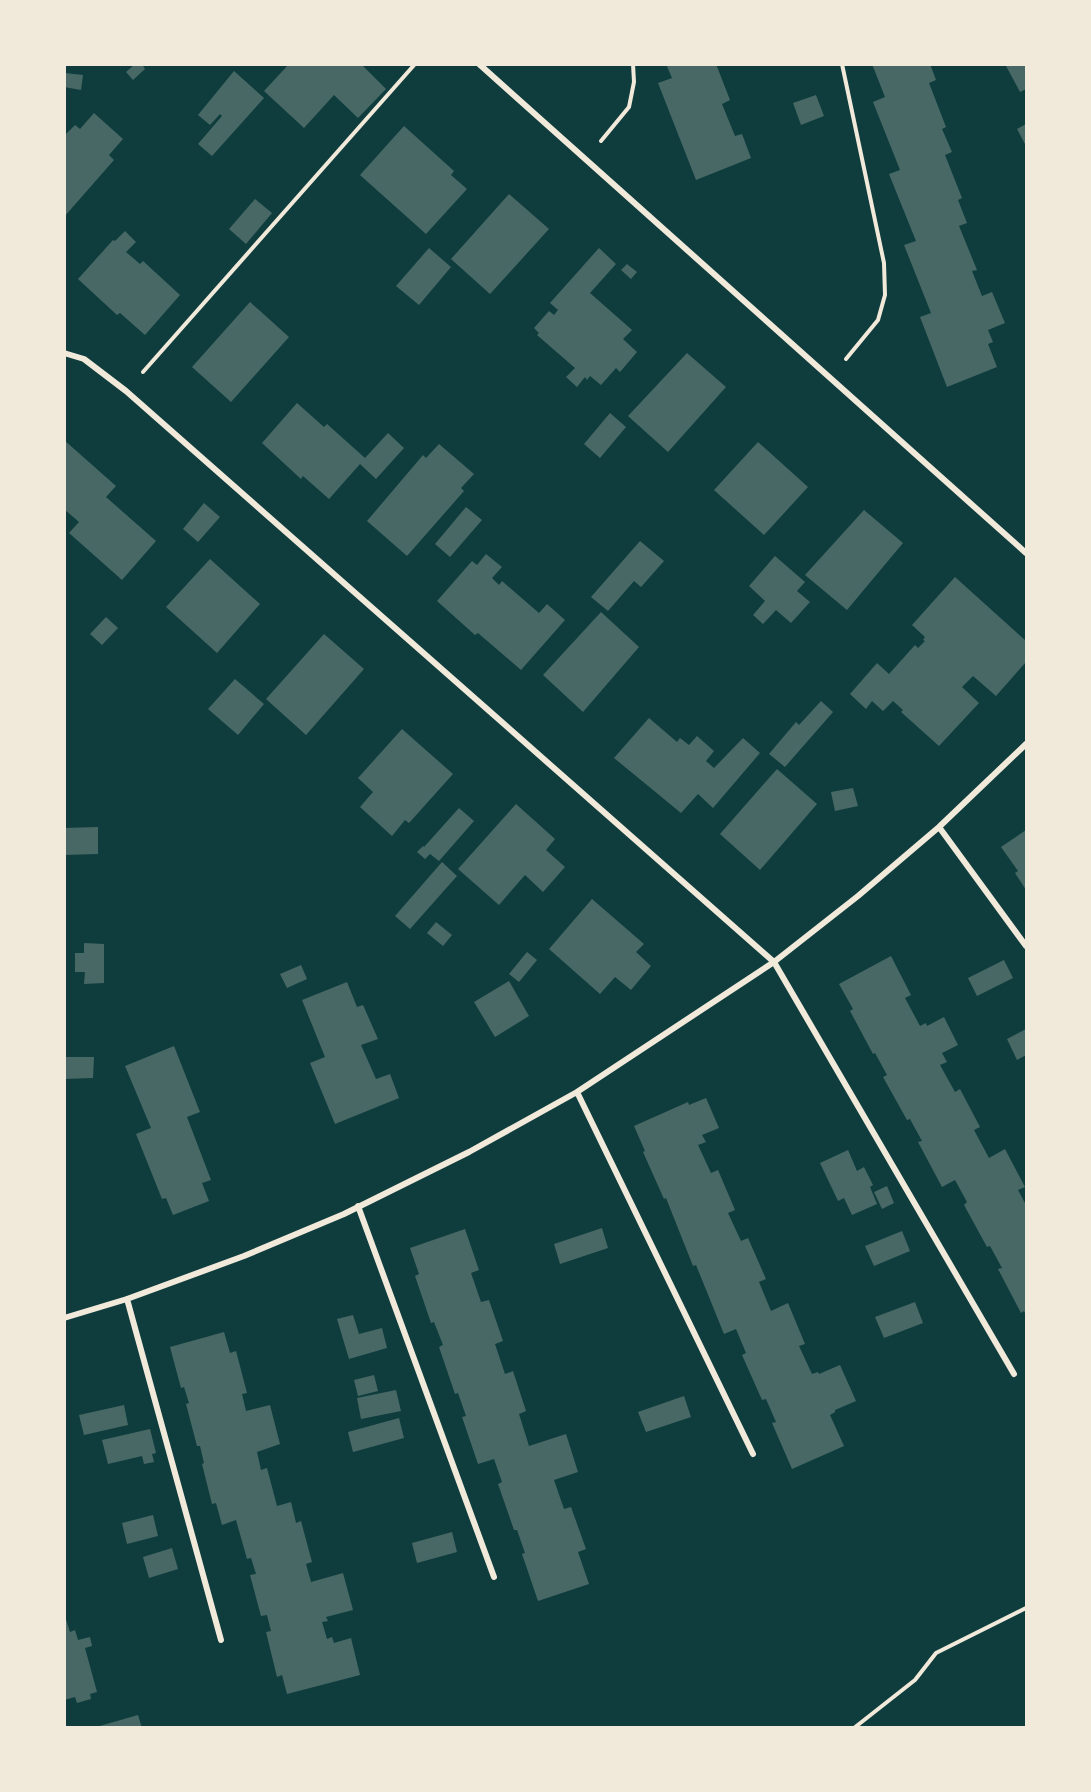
<svg xmlns="http://www.w3.org/2000/svg" width="1091" height="1792" viewBox="0 0 1091 1792" font-family="'Source Sans 3',sans-serif">
<rect width="100%" height="100%" fill="#0f3d3e"/>
<path fill="#486865" d="M135,64H142L145,69L133,80L126,72Z
M289,64H361L386,89L358,118L334,95L304,128L264,91Z
M666,64H716L730,100L722,104L735,136L742,134L751,158L696,180L658,83L672,78Z
M872,64H930L936,80L929,83L946,127L942,129L952,152L945,155L962,198L958,200L967,223L959,226L977,270L972,271L982,296L992,292L1005,323L988,330L993,342L988,344L997,367L947,387L920,317L931,313L904,245L916,241L889,174L900,170L873,102L885,97Z
M1005,64H1026V89L1020,92Z
M234,71L264,98L212,156L198,144L222,116L220,114L210,125L198,115Z
M65,73L83,75L81,90L64,87Z
M816,95L824,116L801,125L793,103Z
M94,113L123,139L109,155L114,160L64,217V136L75,125L80,129Z
M1026,124V146L1017,129Z
M404,126L454,171L451,175L467,189L426,234L360,175Z
M509,194L549,229L490,294L451,259Z
M255,199L272,213L246,244L229,229Z
M125,231L136,242L126,252L140,264L143,261L180,295L145,335L120,313L117,315L78,279L113,240L115,241Z
M429,248L451,267L419,305L396,286Z
M599,248L616,264L590,293L632,330L623,339L637,352L620,372L616,368L601,385L590,376L587,380L585,377L577,387L566,377L575,368L537,335L539,333L534,328L549,311L554,315L558,310L550,303Z
M627,264L637,272L631,279L621,270Z
M250,302L289,337L231,402L192,367Z
M687,353L726,387L668,452L628,416Z
M297,403L324,427L327,424L365,458L388,433L404,448L376,479L360,464L329,499L303,476L301,479L262,443Z
M610,413L626,427L600,458L584,444Z
M64,440L116,486L106,497L156,541L122,580L69,533L79,522L64,509Z
M758,442L808,487L764,535L714,490Z
M439,444L474,474L461,488L464,491L407,556L367,521L423,455L426,458Z
M204,503L220,517L198,542L183,529Z
M466,507L482,520L450,557L435,544Z
M864,510L903,543L847,610L805,575Z
M640,541L664,561L641,587L634,581L608,611L591,597Z
M486,554L502,567L492,578L499,585L502,581L539,613L547,604L565,620L521,670L478,633L475,635L437,601L472,561L477,565Z
M775,556L805,582L797,591L810,602L791,623L776,610L763,624L753,615L765,601L749,586Z
M210,559L260,604L217,653L166,607Z
M955,577L1026,641V662L996,696L973,676L962,687L979,703L939,746L901,712L903,710L893,701L883,711L872,701L866,709L850,694L877,663L889,674L915,645L918,648L925,641L923,640L925,637L912,625Z
M601,612L639,647L583,712L543,675Z
M106,617L118,628L102,645L90,634Z
M324,634L364,669L306,735L266,699Z
M235,679L264,704L238,735L208,709Z
M821,701L833,712L785,767L769,754L796,722L799,725Z
M649,718L677,742L680,738L689,745L697,736L714,751L706,761L714,768L743,738L760,753L713,808L698,794L681,813L614,758Z
M402,729L453,774L409,823L405,820L392,836L360,807L373,792L358,778Z
M777,769L817,804L760,870L720,834Z
M853,788L858,806L835,811L831,792Z
M516,804L555,839L546,850L565,867L543,892L525,875L499,905L458,869Z
M459,808L474,821L439,861L430,854L425,859L417,852L423,846L424,847Z
M98,827V854L64,855V828Z
M1026,830V890L1015,873L1018,871L1001,847Z
M442,862L457,876L410,929L395,916Z
M592,899L644,944L636,952L651,966L631,990L615,977L600,994L549,949Z
M436,922L452,935L443,946L427,933Z
M84,943L104,944V983L84,984L85,972H75V953H84Z
M527,952L537,960L519,982L509,974Z
M891,956L911,995L905,998L920,1026L926,1023L927,1026L944,1017L958,1045L942,1053L947,1062L940,1065L955,1092L960,1089L980,1127L974,1130L989,1158L1005,1149L1025,1187L1018,1190L1026,1205V1315L1024,1311L1021,1313L998,1269L1002,1268L990,1246L987,1247L964,1205L967,1202L955,1180L942,1187L918,1142L922,1141L910,1119L907,1120L883,1077L887,1075L875,1053L873,1054L850,1011L853,1009L839,984Z
M1004,960L1013,978L977,996L968,978Z
M301,965L307,979L287,988L280,974Z
M509,981L529,1016L495,1037L474,1002Z
M347,982L357,1007L363,1005L378,1039L361,1045L376,1079L390,1074L399,1098L335,1124L310,1063L325,1057L302,1000Z
M1026,1029V1055L1017,1060L1007,1039Z
M174,1046L200,1112L187,1117L211,1180L202,1183L209,1201L173,1215L166,1198L162,1199L136,1134L151,1128L125,1066Z
M64,1057H94L93,1078L64,1079Z
M706,1098L719,1128L702,1135L706,1142L698,1145L711,1173L718,1170L735,1210L728,1213L741,1241L748,1238L766,1279L759,1282L771,1311L788,1303L805,1344L799,1346L812,1374L818,1372L819,1374L840,1365L856,1401L835,1410V1412L830,1415L844,1446L792,1469L772,1423L776,1422L766,1399L762,1400L742,1355L746,1353L736,1329L724,1334L696,1265L693,1266L666,1198L664,1199L643,1152L645,1151L634,1126L688,1102L689,1105Z
M848,1150L857,1171L864,1167L873,1185L870,1187L877,1204L852,1215L844,1198L838,1201L820,1163Z
M887,1186L894,1203L882,1209L874,1192Z
M602,1228L608,1248L560,1264L554,1244Z
M465,1229L479,1270L471,1273L481,1302L489,1300L503,1341L495,1344L505,1374L513,1371L526,1411L519,1414L529,1446L566,1434L578,1472L554,1480L564,1509L571,1507L586,1549L578,1552L589,1584L538,1601L522,1554L525,1553L517,1530H514L498,1484L502,1482L494,1459L478,1464L462,1417L466,1416L458,1393L455,1394L439,1347L443,1345L434,1322L431,1323L415,1276L419,1274L410,1248Z
M902,1231L910,1251L874,1266L865,1246Z
M915,1302L923,1323L884,1338L875,1317Z
M353,1315L359,1334L382,1328L387,1348L349,1359L337,1319Z
M224,1332L230,1353L236,1351L247,1393L242,1394L246,1411L270,1405L280,1444L257,1452L261,1470L267,1468L277,1506L291,1502L296,1523L301,1521L312,1562L306,1564L311,1582L343,1573L353,1610L326,1617L328,1621L322,1622L327,1639L332,1637L334,1643L351,1638L360,1675L287,1694L282,1675L277,1677L266,1632L271,1631L267,1615L261,1616L250,1575L256,1574L251,1558L247,1559L236,1520L222,1525L216,1503L212,1504L202,1464L204,1463L200,1446H197L186,1404L189,1403L184,1387L181,1388L170,1347Z
M374,1375L378,1391L358,1396L354,1380Z
M396,1390L401,1411L361,1419L357,1398Z
M684,1396L691,1417L646,1432L638,1412Z
M124,1405L128,1425L84,1435L79,1415Z
M399,1418L404,1438L353,1452L348,1432Z
M150,1429L156,1453L152,1454L154,1462L144,1464L142,1456L108,1464L102,1440Z
M153,1515L158,1536L127,1544L122,1523Z
M452,1532L457,1552L417,1563L412,1543Z
M172,1548L178,1569L149,1578L143,1557Z
M64,1613L70,1632L75,1630L78,1640L90,1637L92,1646L85,1648L97,1692L90,1694L91,1699L77,1703L75,1697L64,1700Z
M138,1715L142,1728H96V1727Z"/>
<g fill="none" stroke-linecap="round" stroke-linejoin="round">
<path stroke="#f1e9da" stroke-width="4" d="M842,64L884,263L885,295L878,320L846,359
M601,141L629,107L634,82L633,64
M143,372L415,64
M854,1728L915,1680L936,1653L1026,1608"/>
<path stroke="#f1e9da" stroke-width="6" d="M479,64L1026,553
M64,353L84,359L126,391L774,962L1014,1374
M939,827L1026,946
M577,1092L753,1454
M358,1206L494,1577
M127,1299L221,1640
M64,1318L127,1299L244,1256L344,1214L469,1152L577,1092L774,962L858,896L939,827L1026,744"/>
</g>
<rect width="1091" height="1792" fill="none" stroke="#f1e9da" stroke-width="132"/>
</svg>
